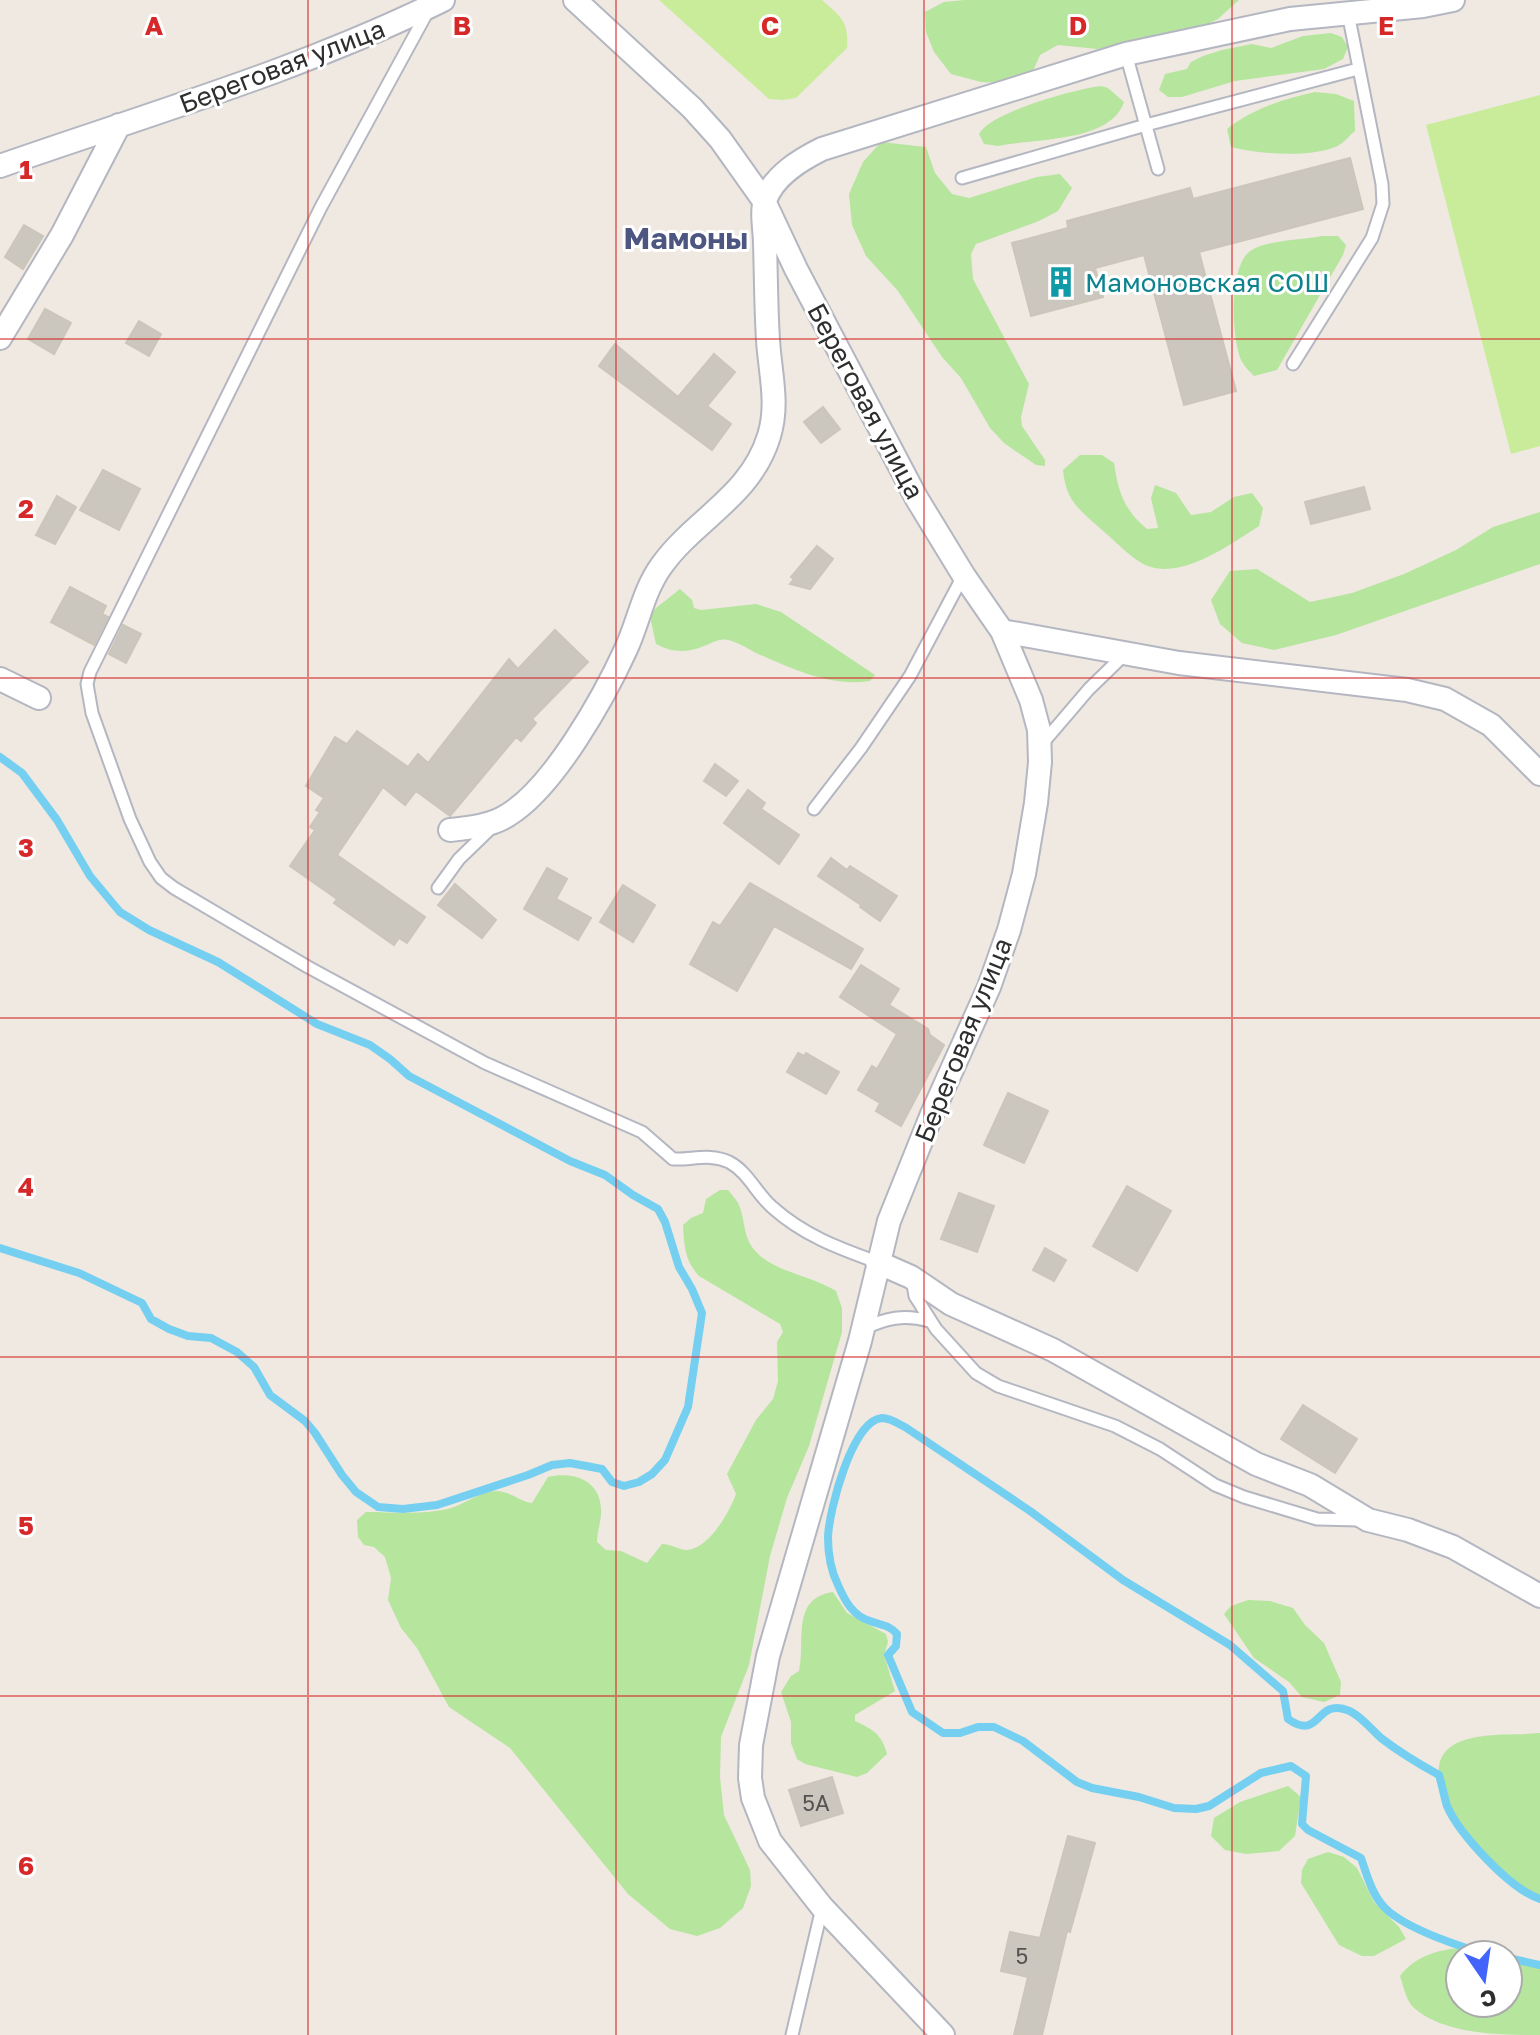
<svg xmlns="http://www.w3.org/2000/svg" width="1540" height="2035" viewBox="0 0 1540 2035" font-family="'Golos Text',sans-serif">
<rect width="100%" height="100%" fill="#efe9e1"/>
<path fill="#b6e59e" d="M965,0H1239L1218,19L1201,27L1097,49L1058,45L1040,55L1033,71L1000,83L981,82L951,74L934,52L926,32L925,12L944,2Z
M1331,33L1342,37L1348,47L1343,59L1324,69L1235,81L1182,97H1168L1159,90L1165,74L1187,69L1191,62L1203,56L1222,50L1252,44L1271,48L1303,36Z
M1101,86L1108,88L1124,102C1110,143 1035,138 998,146L984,144L979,134C991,112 1075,89 1101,86Z
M1315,92L1336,94L1354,101L1355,131C1349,136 1342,145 1335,147C1308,158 1258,154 1231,147L1227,129C1252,109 1283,99 1315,92Z
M881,142L926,147L935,173L952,194L969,198L1037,177L1060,174L1072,188L1058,211L1039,221L976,244L971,254L973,279L1029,384L1021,417L1022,426L1045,460V466L1036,465L1004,443L990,428L961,378L942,357L898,291L866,256L852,225L849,194L863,162Z
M1322,236H1338L1346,245L1343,255L1277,370L1254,376C1250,372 1245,367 1242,362C1231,341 1229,268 1249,252C1264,240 1303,240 1322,236Z
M1080,455H1102L1114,463C1118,491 1124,510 1147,529L1158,528L1151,498L1155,485L1176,493L1191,515L1211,512L1234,497L1252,493L1263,508L1259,526C1229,545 1176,585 1140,562C1127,554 1114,540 1102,530C1080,510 1066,502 1063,470Z
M1540,512V564L1336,635L1274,650L1242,643L1220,624L1211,600L1230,571L1257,569L1310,602L1352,593L1404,574L1456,550L1493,527Z
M680,589L692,600L694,608L701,610L756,604L781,612L875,675L870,681C829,687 793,669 756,653C747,648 738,642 728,640C719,638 712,643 704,646C687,653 672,653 656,644L650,617L656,608Z
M720,1190H728C731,1194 737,1200 739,1205C745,1219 743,1234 752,1247C770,1272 811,1275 836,1291L842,1308V1332L809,1446L787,1498L770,1556L749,1665L721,1737L720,1777L724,1815L750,1870L751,1886L743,1908L720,1928L697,1936L670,1929L628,1894L510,1748L449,1707L417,1648L401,1628L388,1600L391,1578L385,1557L374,1547L364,1545L358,1537L357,1520L366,1512C394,1512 420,1515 448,1509C464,1505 480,1491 496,1491C510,1491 519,1501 532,1503L548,1477C572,1471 600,1479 601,1509C602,1519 597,1531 597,1542L606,1550L621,1551L647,1563L662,1544C672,1544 678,1550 687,1550C709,1549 730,1511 736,1494L727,1474L756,1420L773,1399L778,1381L777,1342L783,1332L780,1324L699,1276C685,1261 684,1246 683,1225L691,1218L703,1213L706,1199Z
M833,1592L847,1613L886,1634L888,1642L884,1655L895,1691L855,1715V1721C872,1729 882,1734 887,1754L867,1773L857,1777L805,1764L797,1759L791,1743V1722L781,1692L791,1676L799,1671C806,1643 790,1598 833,1592Z
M1248,1600L1270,1601L1293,1608L1305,1625L1324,1643L1341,1682L1340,1695L1324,1702L1302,1697L1289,1682L1254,1658L1224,1614L1231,1606Z
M1540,1733V1899C1505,1887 1412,1789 1446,1751C1465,1730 1513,1736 1540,1733Z
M1288,1786L1301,1797L1295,1836L1279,1851L1246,1854L1225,1850L1211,1836L1214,1818L1240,1802Z
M1328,1852L1344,1857L1357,1868L1374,1902L1399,1927L1406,1939L1374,1956H1362L1339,1945L1301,1883L1302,1870L1308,1859Z
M1462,1948L1492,1955H1460V2003H1508V1958L1540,1965V2035C1501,2035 1442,2035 1412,2006C1406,1999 1403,1985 1400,1976C1414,1957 1438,1949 1462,1948Z"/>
<path fill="#c9ec9a" d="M659,0H822C841,17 849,21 847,48L796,98L783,100L769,99Z
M1540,95V446L1511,454L1426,125Z"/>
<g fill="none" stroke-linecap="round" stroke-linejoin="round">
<path stroke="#75cff0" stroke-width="8" d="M0,757L22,773L57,820L90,876L120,912L149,930L218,962L317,1024L370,1045L390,1059L409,1076L570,1161L605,1175L633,1195L658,1209L665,1222L679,1267L692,1289L702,1313L688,1407L665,1460L652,1474L639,1482L624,1486L612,1482L602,1469L570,1463L552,1465L528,1475L437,1505L403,1509L378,1507L356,1492L342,1475L315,1433L305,1421L270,1395L254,1367L237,1352L211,1338L188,1336L169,1329L151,1319L142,1303L79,1273L0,1248
M1493,1955C1465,1949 1406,1929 1385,1908C1372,1895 1367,1875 1361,1858L1308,1830L1302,1824L1306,1776L1291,1766L1261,1773L1209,1806L1196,1809L1174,1808L1139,1797L1092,1788L1077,1782L1023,1741L994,1727H978L960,1733H943L912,1712L888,1655L896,1646L897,1634C890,1625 880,1625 870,1621C853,1616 845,1601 838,1585C831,1571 828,1553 828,1537C829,1511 852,1420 882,1418C890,1418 899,1424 905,1427L1030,1511L1123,1580L1230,1645L1283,1691L1288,1719C1321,1742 1315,1698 1347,1710C1359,1714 1371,1729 1381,1738C1399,1752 1419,1764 1439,1775C1442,1785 1444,1796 1447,1806C1460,1835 1510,1889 1540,1899
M1508,1958L1540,1965"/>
</g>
<path fill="#cbc7bf" stroke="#cbc5ba" stroke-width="2" d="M1350,158L1363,209L1199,252L1236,391L1184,405L1144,255L1095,268L1103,297L1031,316L1012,243L1068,228L1067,221L1190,188L1193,199Z
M24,225L43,236L23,269L5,257Z
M45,309L71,323L54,354L28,339Z
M139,321L161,334L149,356L126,343Z
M615,344L678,397L714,354L735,372L707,406L731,424L712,450L599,366Z
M823,407L840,429L821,443L804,422Z
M103,470L140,489L119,530L80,510Z
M1364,487L1370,509L1311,524L1305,502Z
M57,496L76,507L55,544L36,535Z
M817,546L833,559L810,589L790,584L794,579L791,577Z
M70,587L106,606L102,614L108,617L94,645L51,622Z
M123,625L141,634L126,663L109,654Z
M555,630L588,662L532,719L536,723L521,741L516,737L450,816L416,791L405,805L383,787L337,855L425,917L407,943L399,938L394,945L334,903L337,899L290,866L315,830L310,827L320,812L316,810L324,798L306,786L335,737L347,744L357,731L408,767L418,754L428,763L509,659L518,669Z
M715,764L738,781L726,796L704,781Z
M748,790L765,803L761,809L799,835L779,864L724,823Z
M831,858L847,870L850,866L897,896L880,921L860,907L861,905L818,876Z
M547,868L567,879L556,899L591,918L578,940L524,909Z
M750,883L863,949L851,969L774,926L737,991L690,964L713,922L720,926Z
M455,884L496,920L482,938L438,905Z
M623,885L655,905L633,942L600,922Z
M861,965L899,989L889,1005L928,1029L930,1035L944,1045L901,1126L876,1111L880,1103L858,1090L872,1066L877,1069L897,1034L840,997Z
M798,1053L804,1056L806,1053L839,1072L826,1094L787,1072Z
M1008,1093L1048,1111L1024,1163L984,1145Z
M1127,1186L1171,1211L1137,1271L1093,1246Z
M959,1193L994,1206L977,1252L941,1239Z
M1045,1248L1066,1260L1054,1281L1033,1270Z
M1303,1405L1357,1439L1335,1473L1281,1439Z
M832,1777L843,1813L801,1826L789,1790Z
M1068,1836L1095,1843L1070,1932L1067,1931L1042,2035H1014L1028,1977L1001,1971L1010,1932L1040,1938Z"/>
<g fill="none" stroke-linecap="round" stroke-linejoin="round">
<defs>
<path id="lane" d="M429,9L321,207L90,672L87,684L92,713L130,819L150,862L161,878L174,888L308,967L485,1063L642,1132L673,1159C692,1160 710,1153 729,1162C748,1172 756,1193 772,1207C803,1235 838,1248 877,1262
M1126,54L1158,169
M962,178L1146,125L1358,69
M1293,364L1372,238L1383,204L1382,184L1348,13
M1042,744L1089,689L1125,654
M814,809L861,748L910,676L963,576
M438,888L459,859L490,829
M912,1279L915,1296L936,1329L976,1373L998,1386L1115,1426L1160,1449L1215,1485L1244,1497L1317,1519L1359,1520
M863,1329C886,1318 904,1314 929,1321
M792,2035L822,1908"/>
<path id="street" d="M575,0L692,108L720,139L764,201L796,269L917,499L964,576L1002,631L1031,700L1039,730L1040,762L1036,803L1024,874L1009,930L989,987L932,1114L889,1221L860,1341L768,1656L751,1745L750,1778L753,1798L770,1841L822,1907L943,2035
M0,166C149,114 301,70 443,0
M0,338L62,235L119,125
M1002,631L1179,663L1407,690L1445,699L1491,725L1540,774
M0,679L39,698
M450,830C470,828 491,826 508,815C554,787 604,697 626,649C639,621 643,591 662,565C695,519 751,496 769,436C779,404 770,373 768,340C766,308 766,276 765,243C765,231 761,212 765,201C773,176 800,160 822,149L1126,54L1290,19L1423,6L1453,0
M877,1262L911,1277L951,1304L1053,1350L1256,1464L1310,1485L1368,1520L1408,1530L1453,1547L1540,1596"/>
</defs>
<use href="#lane" stroke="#b4b7c1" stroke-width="15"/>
<use href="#street" stroke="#b4b7c1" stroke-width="26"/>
<use href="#lane" stroke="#fff" stroke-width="11"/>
<use href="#street" stroke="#fff" stroke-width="22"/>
</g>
<path fill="none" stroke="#d62828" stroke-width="2" stroke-opacity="0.55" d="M308,0V2035M616,0V2035M924,0V2035M1232,0V2035M0,339H1540M0,678H1540M0,1018H1540M0,1357H1540M0,1696H1540"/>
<defs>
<symbol id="building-bare" viewBox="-9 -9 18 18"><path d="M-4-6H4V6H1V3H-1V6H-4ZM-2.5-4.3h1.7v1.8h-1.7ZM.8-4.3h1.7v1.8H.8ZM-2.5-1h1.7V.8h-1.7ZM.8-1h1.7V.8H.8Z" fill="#0f9aa8" stroke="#fff" stroke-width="2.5" paint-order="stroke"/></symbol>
</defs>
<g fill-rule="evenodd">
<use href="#building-bare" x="1039" y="260" width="44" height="44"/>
</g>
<g text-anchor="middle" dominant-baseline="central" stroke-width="6" stroke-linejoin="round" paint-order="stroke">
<g font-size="22" fill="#555452">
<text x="816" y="1802">5А</text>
<text x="1022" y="1955">5</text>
</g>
<g font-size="26" fill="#2e2e2e" stroke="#fff">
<text transform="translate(282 66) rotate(-21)">Береговая улица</text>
<text transform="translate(866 401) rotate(62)">Береговая улица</text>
<text transform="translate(963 1040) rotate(-68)">Береговая улица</text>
</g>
<g font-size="26" fill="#0d838f" stroke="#fff" text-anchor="start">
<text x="1085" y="282">Мамоновская СОШ</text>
</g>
<g font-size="30" font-weight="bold" fill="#4d5680" stroke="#fff">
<text x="686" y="238">Мамоны</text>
</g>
</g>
<g font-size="26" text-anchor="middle" font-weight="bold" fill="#d62828" stroke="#fff" stroke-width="6" stroke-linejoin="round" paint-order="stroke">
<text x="154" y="35">A</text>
<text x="462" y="35">B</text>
<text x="770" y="35">C</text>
<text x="1078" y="35">D</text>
<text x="1386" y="35">E</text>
<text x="26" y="179">1</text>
<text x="26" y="518">2</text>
<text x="26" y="857">3</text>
<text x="26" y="1196">4</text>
<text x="26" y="1535">5</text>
<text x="26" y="1875">6</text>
</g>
<g transform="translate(1484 1979) rotate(167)"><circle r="38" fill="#ffffff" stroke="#ababab" stroke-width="2"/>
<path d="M0-6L14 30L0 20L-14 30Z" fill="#4264fb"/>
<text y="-12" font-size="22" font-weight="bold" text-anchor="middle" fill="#2e2e2e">С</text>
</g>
</svg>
